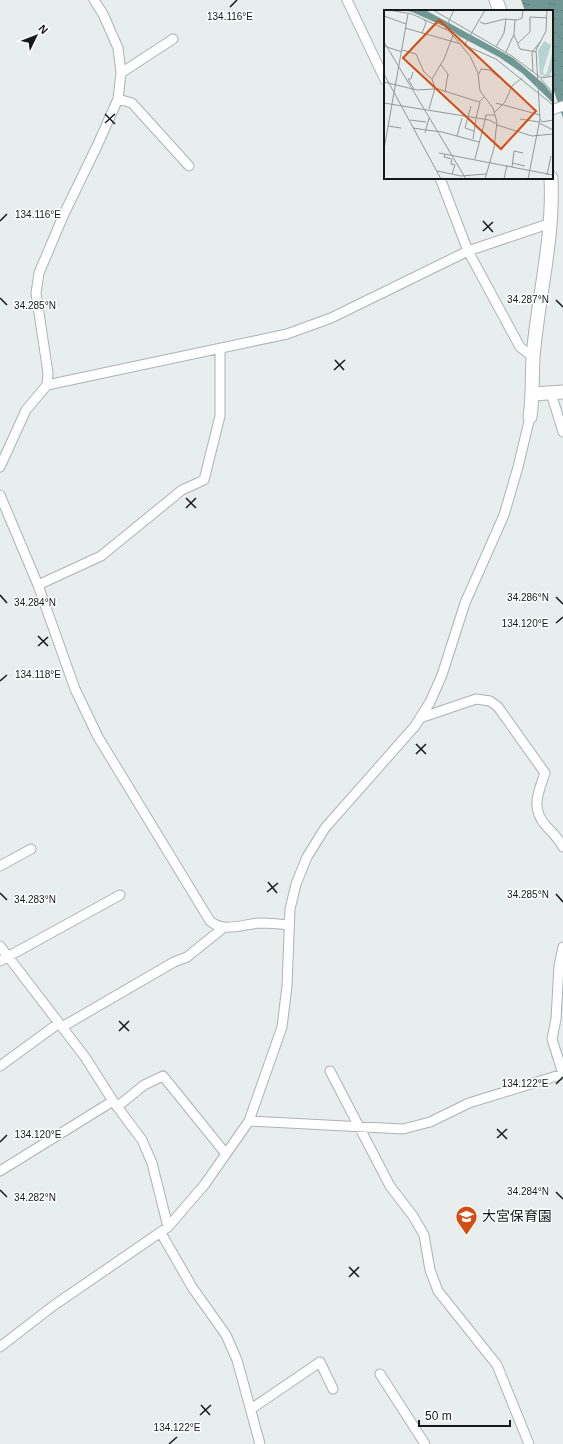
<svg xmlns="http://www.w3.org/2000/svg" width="563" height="1444" viewBox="0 0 563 1444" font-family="Arial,'Noto Sans JP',sans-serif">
<defs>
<pattern id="water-ripples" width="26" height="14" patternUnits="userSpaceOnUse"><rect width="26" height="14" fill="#6f9794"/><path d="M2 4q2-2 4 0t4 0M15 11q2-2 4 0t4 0" fill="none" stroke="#5a7a78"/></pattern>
</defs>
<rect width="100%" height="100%" fill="#e7eeed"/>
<path fill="url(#water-ripples)" d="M521,0H563V118L552,85V11H525Z"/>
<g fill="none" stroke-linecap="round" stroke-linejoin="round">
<defs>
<path id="street" d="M347,0L385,80
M121,73L173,39
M118,99L132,103L189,166
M552,110L563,106
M440,178L468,251L520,347L533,357
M47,385L287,334L331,318L468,251L551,223
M551,393L563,432
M0,467L26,410L47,385L48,373L36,293L39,273L64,214L97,146L118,99L121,73L118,48L103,14L94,0
M0,495L38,585L75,689L98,737L210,921C224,933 243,924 260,923C270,923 280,924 289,925
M38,585L101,556L182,490L204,480L220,416V349
M420,718L476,699L490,701L498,707L545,773C538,793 530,809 547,827C553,833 559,839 563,847
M0,866L31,849
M0,946L85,1057L113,1101L142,1140L152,1163L168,1227
M563,947L559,966L556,1019L552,1039L563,1074
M0,961L120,895
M62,1027L174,962L187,957L223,928
M0,1066L59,1023
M330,1071L390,1186L413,1216L424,1235L430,1270L438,1291L497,1365L529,1444
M117,1107L144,1085L163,1076L226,1154
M249,1121L403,1129L430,1122L469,1103L563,1074
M0,1171L113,1101
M161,1233L192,1287L226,1335L237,1360L260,1444
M0,1347L53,1306L168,1227L205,1184L249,1121L282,1027L287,986L290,909L296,884L307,857L325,828L415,726L430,702L442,675L465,603L504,515L518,467L530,417
M380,1374L425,1444
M251,1409L320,1362L333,1389"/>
<path id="secondary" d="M496,0L500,11
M533,394L563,392
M530,417C533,397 532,377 533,357C538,297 554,239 551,178"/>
</defs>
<use href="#street" stroke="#acb3b2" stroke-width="11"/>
<use href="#secondary" stroke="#acb3b2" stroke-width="15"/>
<use href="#street" stroke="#fff" stroke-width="9"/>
<use href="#secondary" stroke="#fff" stroke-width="13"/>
</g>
<path fill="none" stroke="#161919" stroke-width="1.5" d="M230,7L237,0M105,114L115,124M105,123L115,114M0,221L7,214M483,221L493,232M483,231L493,222M0,298L7,305M556,300L563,307M335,360L344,370M334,370L345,360M186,498L196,508M186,508L196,498M0,595L7,603M556,597L563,604M556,623L563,617M38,636L48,646M38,646L48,637M0,681L7,675M416,744L426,754M416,754L426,744M268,882L277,893M267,892L278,883M0,893L7,900M556,894L563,902M119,1021L129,1031M119,1031L129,1021M556,1084L563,1077M497,1129L507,1139M497,1138L507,1129M0,1142L7,1135M0,1190L7,1197M556,1192L563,1199M349,1267L359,1277M349,1277L359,1267M201,1405L210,1415M200,1415L211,1405M169,1444L177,1437"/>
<defs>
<symbol id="school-pin" viewBox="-11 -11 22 30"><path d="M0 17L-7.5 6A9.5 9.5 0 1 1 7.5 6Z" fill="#d44e14" stroke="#fff"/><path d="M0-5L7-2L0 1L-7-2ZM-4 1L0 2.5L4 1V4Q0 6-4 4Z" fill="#fff"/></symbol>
</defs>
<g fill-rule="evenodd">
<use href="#school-pin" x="454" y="1204" width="25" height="34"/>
</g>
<g text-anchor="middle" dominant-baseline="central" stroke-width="3" stroke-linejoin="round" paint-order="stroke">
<g font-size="14" fill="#161919" stroke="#fff" text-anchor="start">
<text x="482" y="1216">大宮保育園</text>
</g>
</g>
<g transform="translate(384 10)">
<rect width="169" height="169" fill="#e7eeed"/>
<path d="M160,31L167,35L159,61L160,64L156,66L154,41ZM169,40L168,61L165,66L157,67L163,63Z" fill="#b8d4d1"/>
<path d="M18,0L43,1L129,48L160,74L169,85V93L138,63L115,47L75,26L66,19L28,2Z" fill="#6f9794"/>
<path fill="none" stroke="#939998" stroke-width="1" d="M5,0L28,4L65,21L86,46L94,63L96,81L109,98L113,112L110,138L101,169M49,0L128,46L157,68L169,66M0,6L22,14M96,12L101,14L121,9L133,10L138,8L139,0M21,18L77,34M61,19L70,0M38,23L42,13L40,10M130,25L136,39L152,42M0,32L82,169M134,33L146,22V7L163,8M80,35L112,49L169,95M0,36L18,42M80,36L101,0M112,37L120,23L122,9M18,40L32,44L40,62L48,69L51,78L45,99M122,42L130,24L131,10M57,55L64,64L61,82M29,62L27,69H24L30,79M149,62L148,42L157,31M0,64L57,169M95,64L97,59L106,60L127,77M48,69L60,49L69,25M157,69L169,83M0,72L33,80L50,79M51,78L95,92L100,87M0,93L105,110L113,114M112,93L156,105M87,96L81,118L90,121M111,102L121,92L128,76L138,68M92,108L96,92M136,109L155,112M156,109L158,112L169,110M26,110L42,112M101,110L102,105H111M155,113L169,120M113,115L148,126L169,124M4,116L17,118M29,118L42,120M42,120L58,122L95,132M41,123L45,108M73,126L78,108M89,129L92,109M0,139L24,4M55,143L169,165M61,144L60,147L68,149L67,154L71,155L68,164M91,149L101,110M128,153L141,156M128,157L130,141L139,143M53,161L77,166L102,164M163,165L167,146M120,169L123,155M144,169L156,109L152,40L162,21L163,0"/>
<path fill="#d44e14" fill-opacity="0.15" stroke="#d44e14" stroke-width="2" d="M55,10L152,101L117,139L19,48Z"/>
<rect width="169" height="169" fill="none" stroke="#161919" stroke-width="2"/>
</g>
<g font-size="10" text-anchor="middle" fill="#161919" stroke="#fff" stroke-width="3" stroke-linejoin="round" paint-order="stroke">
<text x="230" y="20">134.116°E</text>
<text x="38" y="218">134.116°E</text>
<text x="528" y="303">34.287°N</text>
<text x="35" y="309">34.285°N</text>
<text x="528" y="601">34.286°N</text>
<text x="35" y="606">34.284°N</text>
<text x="525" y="627">134.120°E</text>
<text x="38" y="678">134.118°E</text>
<text x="528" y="898">34.285°N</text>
<text x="35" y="903">34.283°N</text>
<text x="525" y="1087">134.122°E</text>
<text x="38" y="1138">134.120°E</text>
<text x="528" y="1195">34.284°N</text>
<text x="35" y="1201">34.282°N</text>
<text x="177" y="1431">134.122°E</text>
</g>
<g transform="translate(36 36) rotate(47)" stroke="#ffffff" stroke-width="3" paint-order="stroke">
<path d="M0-3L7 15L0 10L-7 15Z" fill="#161919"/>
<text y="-6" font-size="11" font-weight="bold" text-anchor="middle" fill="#161919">N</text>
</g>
<path d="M419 1420v6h91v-6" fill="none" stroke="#161919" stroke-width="2"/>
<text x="425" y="1420" font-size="12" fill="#161919" stroke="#ffffff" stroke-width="3" paint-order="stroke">50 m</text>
</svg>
